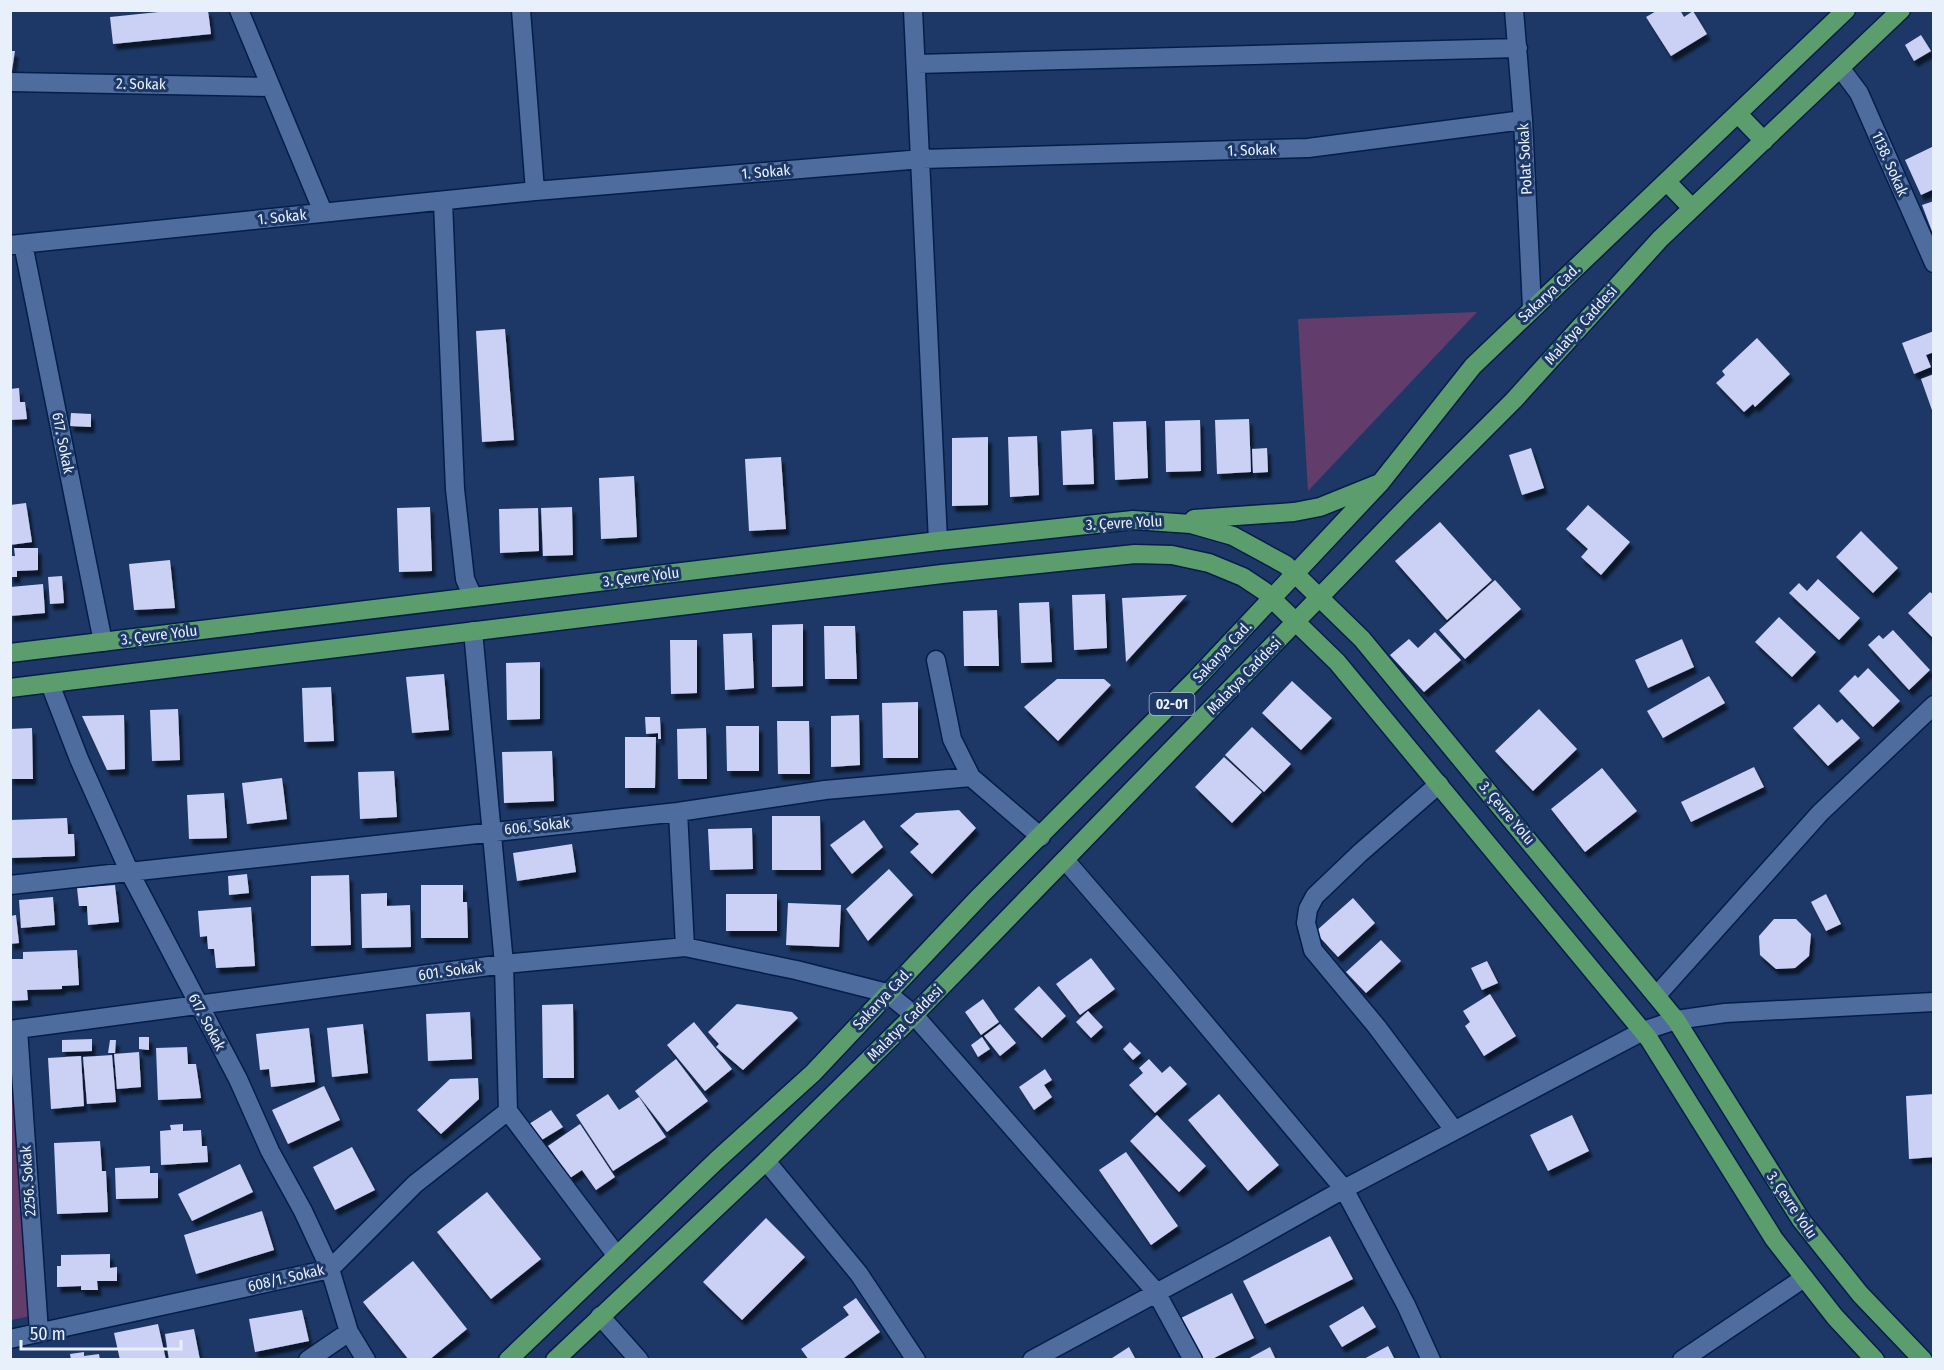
<svg xmlns="http://www.w3.org/2000/svg" width="1944" height="1370" viewBox="0 0 1944 1370" font-family="'Fira Sans Condensed',sans-serif">
<defs>
<filter id="shadow"><feDropShadow dx="3.5" dy="6" stdDeviation="1.5" flood-color="#0009"/></filter>
</defs>
<rect width="100%" height="100%" fill="#1d3866"/>
<path fill="#623d6b" d="M1477,312L1308,491L1298,319Z
M10,1056L31,1316L11,1320Z"/>
<path fill="#cbd0f5" filter="url(#shadow)" d="M178,10H208L211,34L113,44L110,17Z
M1658,10H1680L1684,17L1693,11L1707,34L1671,56L1646,17Z
M1921,35L1931,51L1914,61L1905,45Z
M10,51H15L12,70L10,69Z
M1934,146V189L1921,195L1905,160Z
M1934,201V234H1933L1922,205Z
M505,329L514,440L482,442L476,331Z
M1934,331V352L1926,355L1931,367L1914,374L1902,343Z
M1757,338L1790,374L1755,407L1753,404L1744,412L1716,383L1725,375L1722,371Z
M1934,374V413H1933L1921,379Z
M19,388L20,402H25L27,419L10,420V389Z
M71,413L91,414V427L70,426Z
M1249,419L1251,472L1217,474L1215,420Z
M1200,420L1201,471L1166,472L1165,421Z
M1146,421L1148,478L1115,480L1113,422Z
M1092,429L1094,484L1063,485L1061,431Z
M1037,436L1039,495L1010,497L1008,437Z
M988,437V505L952,506V438Z
M1267,448L1268,472L1253,473L1252,449Z
M1531,448L1544,488L1522,495L1509,455Z
M781,457L786,529L749,531L745,459Z
M634,476L637,537L601,539L599,478Z
M26,503L32,542L10,545V505Z
M1588,505L1630,542L1601,575L1581,557L1588,549L1566,529Z
M430,507L432,571L399,572L397,508Z
M572,507L573,555L543,556L541,508Z
M538,508L539,551L500,553L499,509Z
M1440,522L1492,580L1447,620L1395,561Z
M1861,531L1898,568L1873,593L1836,557Z
M14,548H38V570L17,571V577H10V556H15Z
M170,560L175,608L134,610L129,564Z
M62,576L64,603L50,604L48,577Z
M1818,579L1860,618L1839,640L1789,593L1799,583L1807,591Z
M1495,580L1521,609L1465,659L1439,630Z
M43,584L45,613L10,616V587Z
M1930,592L1934,595V639L1908,613Z
M1105,594L1107,648L1074,650L1072,595Z
M1187,595L1126,662L1122,598Z
M1049,602L1052,662L1021,663L1019,603Z
M997,610L999,666H964L963,611Z
M1779,617L1816,652L1792,677L1755,642Z
M803,624V686L772,687V625Z
M824,626H855L857,679H825Z
M1893,630L1930,670L1909,690L1868,645L1879,635L1883,639Z
M1435,632L1461,660L1424,692L1390,655L1409,639L1418,648Z
M752,633L754,688L725,690L723,634Z
M1682,639L1694,667L1648,688L1635,660Z
M670,640H697V693L671,694Z
M540,662V719L507,720L506,663Z
M1868,668L1900,701L1873,727L1839,691L1855,675L1858,678Z
M444,674L449,730L412,733L406,677Z
M1709,676L1725,703L1663,738L1647,711Z
M1057,679H1104L1111,685L1058,741L1024,707Z
M1292,681L1332,718L1301,750L1262,713Z
M331,687L334,741L304,742L302,688Z
M918,702V758H883L882,703Z
M1819,704L1837,723L1842,719L1860,738L1828,766L1793,728Z
M178,709L180,760L152,761L150,710Z
M1539,709L1577,749L1533,791L1495,751Z
M124,715L125,769L107,770L82,716Z
M859,715L860,765L831,767V716Z
M645,717H660L661,739H658V733L646,734Z
M777,721H809L810,774H778Z
M726,726H759V771H727Z
M1252,727L1291,764L1264,792L1225,755Z
M32,728L33,779H10V729Z
M706,728L707,779H678L677,729Z
M625,737H656L655,788H625Z
M552,751L554,801L504,803L502,752Z
M1224,757L1262,792L1232,823L1195,787Z
M1754,767L1764,787L1691,822L1681,802Z
M1602,768L1637,811L1585,852L1551,809Z
M394,771L397,817L360,819L358,772Z
M282,778L287,819L247,824L242,783Z
M224,793L227,838L189,839L187,795Z
M959,810L976,828L932,874L910,852L919,844L900,826L916,813Z
M772,816H820L821,870H772Z
M67,818L68,834H74L75,856L10,858V820Z
M864,820L883,847L852,874L830,845Z
M752,828L753,869L710,870L708,829Z
M572,844L576,872L517,881L513,853Z
M889,869L913,895L868,941L846,909Z
M247,874L249,893L229,895L228,876Z
M349,875L351,945L311,946V876Z
M115,885L119,922L88,925L87,906H79L77,888Z
M421,885H463V902H467L468,938H421Z
M387,893V906L410,905L411,947L362,948L361,894Z
M726,894H777V931H726Z
M1826,894L1841,924L1826,931L1811,902Z
M53,897L55,925L21,928L19,900Z
M1353,898L1375,923L1338,957L1315,932Z
M788,903L841,905L839,947L786,945Z
M251,907L255,966L216,968L214,949H208L207,936L200,937L198,911Z
M16,915L19,943L10,944V916Z
M1774,919H1796L1811,934L1809,956L1795,968L1776,969L1760,955L1759,936Z
M1381,940L1401,961L1366,993L1346,972Z
M77,950L79,985L62,986V989L27,990L28,1000L10,1001V959H23V952Z
M1091,958L1115,989L1080,1015L1056,984Z
M1487,961L1498,983L1482,990L1471,968Z
M1039,986L1066,1016L1042,1038L1014,1009Z
M1490,994L1516,1036L1484,1056L1465,1026L1470,1022L1463,1011Z
M983,999L999,1022L981,1035L965,1012Z
M573,1004L574,1078H543L542,1005Z
M737,1004L792,1012L798,1018L743,1070L716,1047L719,1044L708,1032Z
M1088,1011L1103,1027L1091,1038L1076,1022Z
M470,1012L472,1059L428,1061L426,1014Z
M694,1022L732,1069L705,1091L667,1045Z
M363,1024L368,1073L332,1077L327,1028Z
M1000,1024L1016,1043L1000,1056L984,1036Z
M309,1028L315,1082L271,1087L269,1069L260,1070L256,1034Z
M139,1037H149V1050L139,1049Z
M982,1037L990,1049L978,1057L971,1045Z
M92,1039V1051L62,1052V1040Z
M110,1040H116L115,1053H108Z
M1130,1042L1141,1053L1133,1060L1123,1049Z
M187,1047L188,1064H196L201,1098L158,1100L156,1048Z
M139,1052L141,1087L117,1089L114,1054Z
M112,1055L116,1102L87,1104L83,1057Z
M81,1056L84,1106L51,1109L48,1058Z
M676,1059L708,1101L667,1132L635,1091Z
M1149,1059L1162,1073L1170,1066L1187,1084L1155,1113L1129,1085L1143,1073L1139,1068Z
M1045,1069L1052,1080L1044,1085L1052,1097L1034,1110L1019,1087Z
M478,1078L479,1099L441,1134L417,1110L450,1079Z
M324,1086L340,1120L288,1144L272,1110Z
M608,1094L619,1110L639,1097L666,1137L613,1171L576,1115Z
M1219,1094L1279,1165L1248,1191L1188,1120Z
M1934,1094V1157L1909,1159L1906,1096Z
M551,1110L563,1127L540,1141L529,1124Z
M1157,1115L1206,1166L1179,1192L1130,1141Z
M1572,1115L1589,1151L1548,1171L1530,1135Z
M183,1124V1131L201,1130L202,1146H207L208,1162L161,1165L160,1131L171,1130L170,1125Z
M580,1124L615,1177L596,1190L582,1170L570,1178L548,1146Z
M100,1141L102,1171H106L108,1212L57,1214L54,1143Z
M352,1147L375,1190L335,1210L313,1167Z
M1126,1152L1178,1226L1151,1245L1099,1170Z
M240,1164L253,1192L192,1221L178,1194Z
M150,1166V1173H158V1198L116,1199L115,1168Z
M487,1192L541,1259L491,1299L437,1232Z
M262,1211L274,1250L196,1274L184,1235Z
M766,1218L805,1257L742,1320L703,1282Z
M1330,1236L1353,1279L1265,1324L1243,1281Z
M110,1254V1268L117,1267V1281H97L98,1290H81V1286L57,1287V1266H61V1255Z
M413,1261L467,1329L429,1360H409L363,1302Z
M1232,1293L1254,1338L1210,1360H1200L1179,1319Z
M856,1298L880,1332L841,1360H809L801,1349L849,1315L843,1307Z
M1363,1306L1376,1327L1342,1347L1329,1326Z
M302,1310L309,1341L255,1352L249,1319Z
M158,1324L166,1360H120L114,1333Z
M194,1329L200,1360H169L165,1334Z
M1388,1346L1395,1360H1362Z
M1129,1347L1136,1360H1109Z
M1270,1347L1276,1360H1246Z
M84,1352V1356L99,1354L100,1360H71L70,1354Z"/>
<g fill="none" stroke-linecap="round" stroke-linejoin="round">
<defs>
<path id="minor" d="M239,10L323,212
M521,10L535,191
M913,10L938,541
M1514,10L1523,120L1532,308
M917,64L1518,48
M1841,69L1859,93L1934,263
M10,82L271,87
M443,202L455,489L465,579L473,597
M23,244L103,642
M10,245L535,191L922,159L1308,148L1523,120
M473,631L504,964L508,1111L617,1256
M936,660L952,739L971,777
M50,684L79,759L130,873L238,1079L270,1151L303,1211L330,1269L349,1332L366,1360
M1439,784L1360,853L1315,896L1308,909L1306,923L1313,950L1377,1027L1454,1130
M678,812L685,947
M1065,860L1166,977L1344,1189L1406,1305L1431,1360
M10,885L678,812L825,790L971,777L1041,837
M1657,995L1820,813L1934,705
M18,1029L39,1332
M10,1030L504,964L685,947L796,970L887,993L914,1015L1156,1292L1193,1360
M766,1161L859,1274L916,1360
M600,1316L639,1360
M10,1339L330,1269L415,1184L508,1111
M308,1360L349,1332
M1032,1360L1234,1251L1344,1189L1643,1031L1676,1020L1725,1013L1934,1002
M1682,1360L1804,1278"/>
<path id="major" d="M1739,115L1764,141
M1667,182L1692,208
M1194,519L1294,512L1320,507L1377,484
M10,653L938,541L1133,520L1191,524L1233,536L1286,565L1362,639L1676,1020L1801,1220L1860,1294L1923,1360
M10,688L942,574L1135,554L1172,555L1209,563L1243,577L1264,591L1337,662L1649,1039L1774,1239L1835,1317L1875,1360
M508,1360L717,1160L813,1073L980,896L1197,678L1381,482L1473,366L1846,10
M555,1360L766,1161L914,1015L1407,507L1514,400L1660,239L1901,10"/>
</defs>
<use href="#minor" stroke="#041e49" stroke-width="21"/>
<use href="#major" stroke="#041e49" stroke-width="21"/>
<use href="#minor" stroke="#4e6c9e" stroke-width="18"/>
<use href="#major" stroke="#5b9d6d" stroke-width="18"/>
</g>
<g text-anchor="middle" dominant-baseline="central" stroke-width="6" stroke-linejoin="round" paint-order="stroke">
<rect fill="#1d3866" stroke="#abb9ce" stroke-width="1.5" x="1149.5" y="693" width="45" height="22" rx="4.5"/>
<g font-size="14" font-weight="bold" fill="#e8f0fb">
<text x="1172" y="704">02-01</text>
</g>
<g font-size="15" fill="#e8f0fb" stroke="#1d3866">
<text transform="translate(141 84) rotate(1)">2. Sokak</text>
<text transform="translate(1252 150) rotate(-2)">1. Sokak</text>
<text transform="translate(1525 159) rotate(-93)">Polat Sokak</text>
<text transform="translate(1890 164) rotate(66)">1138. Sokak</text>
<text transform="translate(766 172) rotate(-5)">1. Sokak</text>
<text transform="translate(282 217) rotate(-6)">1. Sokak</text>
<text transform="translate(1549 293) rotate(-43)">Sakarya Cad.</text>
<text transform="translate(1581 325) rotate(-48)">Malatya Caddesi</text>
<text transform="translate(63 443) rotate(79)">617. Sokak</text>
<text transform="translate(1124 523) rotate(-3)">3. Çevre Yolu</text>
<text transform="translate(641 577) rotate(-7)">3. Çevre Yolu</text>
<text transform="translate(159 635) rotate(-7)">3. Çevre Yolu</text>
<text transform="translate(1222 652) rotate(-47)">Sakarya Cad.</text>
<text transform="translate(1244 676) rotate(-46)">Malatya Caddesi</text>
<text transform="translate(1507 813) rotate(50)">3. Çevre Yolu</text>
<text transform="translate(537 826) rotate(-6)">606. Sokak</text>
<text transform="translate(450 971) rotate(-8)">601. Sokak</text>
<text transform="translate(882 999) rotate(-47)">Sakarya Cad.</text>
<text transform="translate(207 1022) rotate(62)">617. Sokak</text>
<text transform="translate(905 1023) rotate(-45)">Malatya Caddesi</text>
<text transform="translate(28 1181) rotate(-94)">2256. Sokak</text>
<text transform="translate(1792 1205) rotate(56)">3. Çevre Yolu</text>
<text transform="translate(286 1278) rotate(-13)">608/1. Sokak</text>
</g>
</g>
<rect width="1944" height="1370" fill="none" stroke="#e8f0fb" stroke-width="24"/>
<path d="M21 1340v9h160v-9" fill="none" stroke="#e8f0fb" stroke-width="3"/>
<text x="30" y="1340" font-size="18" fill="#e8f0fb" stroke="#1d3866" stroke-width="4.5" paint-order="stroke">50 m</text>
</svg>
